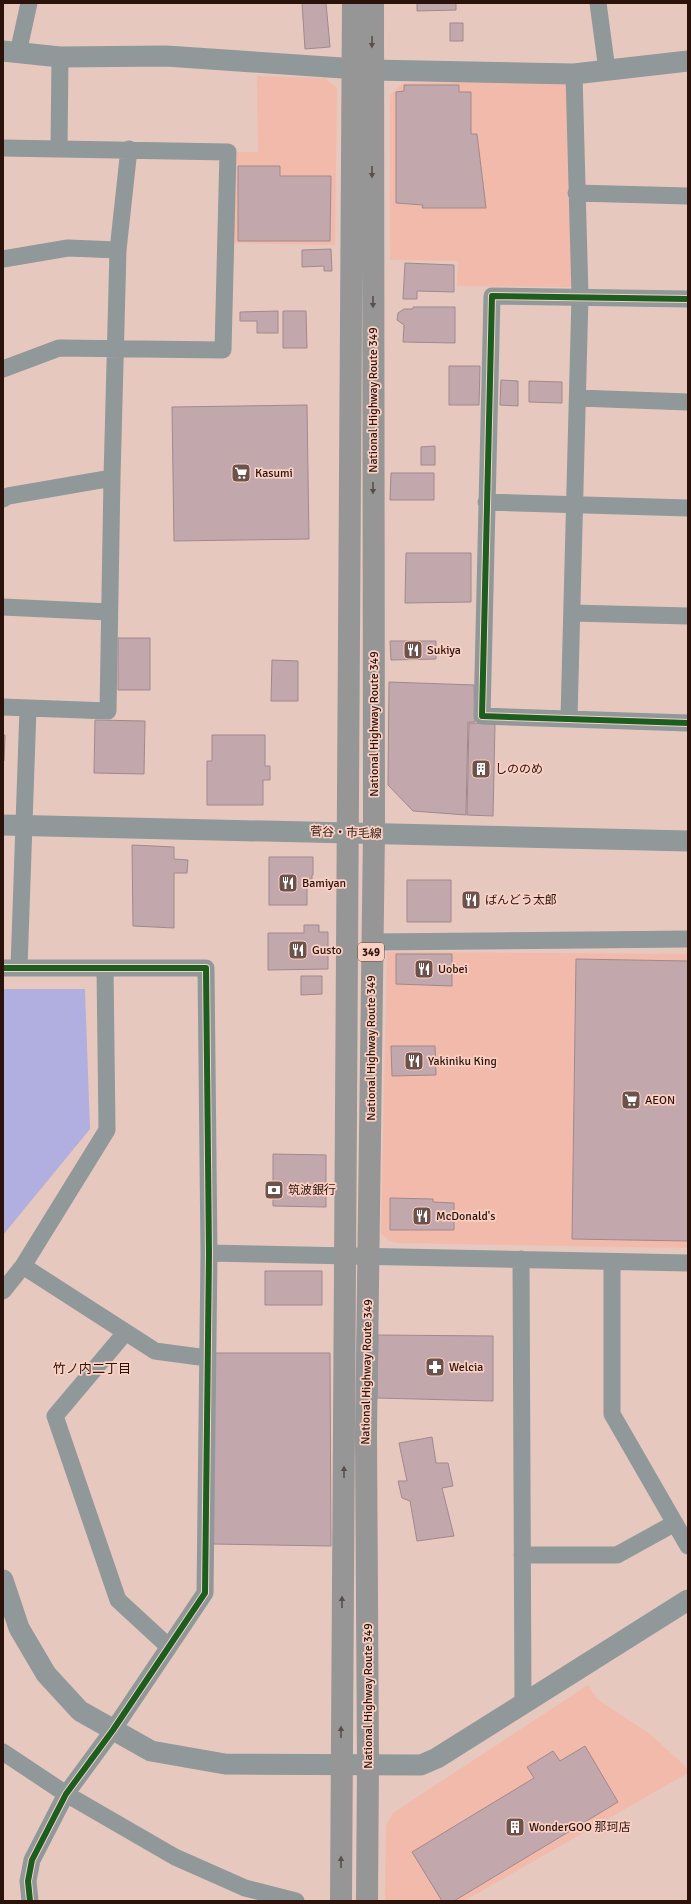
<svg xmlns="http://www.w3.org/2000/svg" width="691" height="1904" viewBox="0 0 691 1904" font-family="Signika,'Noto Sans JP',sans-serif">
<rect width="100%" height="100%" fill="#e6c8bf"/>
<path fill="#f2baaa" d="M257,76L325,78L337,88L335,245L233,243L237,152H258Z
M566,81L572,287L457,286L458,261L390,260V95L403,83Z
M387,952L688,954V1248L397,1243L388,1240L381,1233Z
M588,1685L597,1699L650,1734L688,1769V1773L464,1901H385L386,1825L393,1813Z"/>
<path fill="#b1afe0" d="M3,989H85L90,1129L3,1235Z"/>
<path fill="#c2a7ad" stroke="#a0898c" d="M302,3H326L330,47L305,49Z
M417,3H456V10L417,11Z
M450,23H463V41H450Z
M404,85H459V92H471V134H477L486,208H422L423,205L396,203V92L404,91Z
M238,166H280V176H331L330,241H238Z
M331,249L332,271H324V266L302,267V250Z
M405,263L454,265V292L417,291V299H403Z
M413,307H455V343L403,342L404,325L397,320L398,313L404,309H413Z
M278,311V333H257V321H240V312Z
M283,311H306L307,348H283Z
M449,366H480L479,405H449Z
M501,380L518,381V406L500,405Z
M529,381L562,382V403L529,402Z
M307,405L309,539L174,541L172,407Z
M435,446V465H421V447Z
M391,473H434V500H390Z
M406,553H471V602L405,603Z
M118,638H150V690H118Z
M390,641H436V659L391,660Z
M272,660L298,661V701H271Z
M389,682L474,685L475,722H468L466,815L413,811L388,785Z
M95,720L145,721L144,774L94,773Z
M469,723L495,724L493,816L467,815Z
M3,735H5L4,761H3Z
M212,735H265V766H270V780H263V805H207V761H212Z
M132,845L174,847V859L188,860L187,873H174V928L133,926Z
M269,857H313V875H312V879H307V905H269Z
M407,880H451V922H407Z
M304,925H319V932H328V969L268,970V933H304Z
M396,954H452V986L396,984Z
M576,959L688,961V1241L572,1239Z
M301,976H322V994L301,995Z
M391,1046H435L436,1075L392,1076Z
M273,1154L326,1155V1207L273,1206Z
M390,1198L433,1199V1202L454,1203V1230H390Z
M265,1271H322V1305H265Z
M378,1335L493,1336V1401L377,1398Z
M215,1353H330L331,1546L213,1544Z
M432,1437L436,1463H448L453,1486L442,1488L454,1536L417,1541L410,1501L402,1498L398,1481H407L399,1443Z
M585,1746L618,1802L454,1901H442L412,1852L534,1778L527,1767L553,1751L560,1761Z"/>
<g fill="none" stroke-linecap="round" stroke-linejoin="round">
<path stroke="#90989a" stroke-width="17" d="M598,3L607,70
M18,53L29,3
M3,148L228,152L223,350L59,348L3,369
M59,149L60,57
M576,193L688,196
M3,259L68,248L118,250
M688,299L492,296L482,716L688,723
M578,398L688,402
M3,499L8,496L112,478
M486,502L688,508
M3,607L109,612
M572,613L688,616
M3,707L108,711L112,478L118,250L129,149
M569,718L580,296L574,74
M372,942L688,939
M3,968H206L209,1253L205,1593L113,1730L66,1794L32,1860L28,1881L30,1901
M19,968L28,708
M209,1253L688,1263
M521,1259L523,1703
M612,1262V1414L688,1546
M23,1266L155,1351L207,1358
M3,1291L23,1266L107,1130L105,968
M125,1333L55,1416L118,1600L169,1647
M522,1555H617L675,1523
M3,1752L66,1794L175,1857L245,1888L296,1901"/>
<path stroke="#90989a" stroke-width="21" d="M3,51L60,57L166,56L372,70L574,74L688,61
M3,825L688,841
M3,1580L19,1628L46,1674L80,1711L151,1751L225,1764L421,1765L437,1758L688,1600"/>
<path stroke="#969696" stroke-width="22" d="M341,1901L353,3
M367,1901L368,1764L366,1435L374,833L373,3"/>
<defs>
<path id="cycleway" d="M688,299L492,296L482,716L688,723
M3,968H206L209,1253L205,1593L113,1730L66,1794L32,1860L28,1881L30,1901"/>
</defs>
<use href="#cycleway" stroke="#fad0c3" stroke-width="8"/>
<use href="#cycleway" stroke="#1b5e20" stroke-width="6"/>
</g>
<defs><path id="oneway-solid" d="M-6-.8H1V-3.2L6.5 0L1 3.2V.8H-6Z"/></defs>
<g fill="#5b4e4a">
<use href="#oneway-solid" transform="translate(372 42) rotate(91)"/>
<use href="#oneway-solid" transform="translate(372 172) rotate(90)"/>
<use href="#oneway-solid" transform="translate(373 302) rotate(90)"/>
<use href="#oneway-solid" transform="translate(373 488) rotate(90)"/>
<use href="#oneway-solid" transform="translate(344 1472) rotate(-90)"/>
<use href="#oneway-solid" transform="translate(342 1602) rotate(-90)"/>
<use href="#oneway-solid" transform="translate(341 1732) rotate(-90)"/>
<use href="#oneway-solid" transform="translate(341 1862) rotate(-90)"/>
</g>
<defs>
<symbol id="supermarket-square" viewBox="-11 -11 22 22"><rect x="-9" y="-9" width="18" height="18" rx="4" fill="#6c524a" stroke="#fad0c3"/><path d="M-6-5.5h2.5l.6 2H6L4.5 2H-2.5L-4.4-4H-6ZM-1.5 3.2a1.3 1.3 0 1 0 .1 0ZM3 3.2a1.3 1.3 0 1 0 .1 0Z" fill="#fff"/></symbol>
<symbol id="restaurant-square" viewBox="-11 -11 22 22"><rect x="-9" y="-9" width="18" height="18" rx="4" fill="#6c524a" stroke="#fad0c3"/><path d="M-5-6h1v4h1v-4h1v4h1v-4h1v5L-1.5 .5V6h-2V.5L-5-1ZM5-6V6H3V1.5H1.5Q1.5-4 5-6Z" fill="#fff"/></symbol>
<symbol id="building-square" viewBox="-11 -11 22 22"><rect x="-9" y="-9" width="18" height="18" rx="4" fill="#6c524a" stroke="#fad0c3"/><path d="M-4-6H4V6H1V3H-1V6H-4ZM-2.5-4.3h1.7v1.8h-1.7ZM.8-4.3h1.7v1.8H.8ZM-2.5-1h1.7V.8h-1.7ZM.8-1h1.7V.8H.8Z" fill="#fff"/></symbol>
<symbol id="bank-square" viewBox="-11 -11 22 22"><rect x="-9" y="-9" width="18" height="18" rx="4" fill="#6c524a" stroke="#fad0c3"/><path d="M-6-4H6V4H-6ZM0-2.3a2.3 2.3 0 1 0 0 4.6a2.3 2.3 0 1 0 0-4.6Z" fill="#fff"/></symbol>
<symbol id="pharmacy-square" viewBox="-11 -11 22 22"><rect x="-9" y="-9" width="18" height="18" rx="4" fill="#6c524a" stroke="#fad0c3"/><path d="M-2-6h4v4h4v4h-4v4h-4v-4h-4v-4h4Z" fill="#fff"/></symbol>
</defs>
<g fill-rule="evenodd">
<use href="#supermarket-square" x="230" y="462" width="22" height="22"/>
<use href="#restaurant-square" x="402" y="639" width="22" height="22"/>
<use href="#building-square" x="470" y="758" width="22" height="22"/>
<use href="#restaurant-square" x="277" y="872" width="22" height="22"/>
<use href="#restaurant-square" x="460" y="889" width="22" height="22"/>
<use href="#restaurant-square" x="287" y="939" width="22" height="22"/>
<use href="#restaurant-square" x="413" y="958" width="22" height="22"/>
<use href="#restaurant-square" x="403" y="1050" width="22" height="22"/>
<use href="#supermarket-square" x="620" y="1089" width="22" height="22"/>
<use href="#bank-square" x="263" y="1179" width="22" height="22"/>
<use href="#restaurant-square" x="411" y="1205" width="22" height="22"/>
<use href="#pharmacy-square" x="424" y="1356" width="22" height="22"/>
<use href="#building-square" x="504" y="1816" width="22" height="22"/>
</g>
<g text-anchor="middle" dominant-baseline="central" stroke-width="3.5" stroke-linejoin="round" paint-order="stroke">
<rect fill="#fad0c3" stroke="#694c42" stroke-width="1" x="358" y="943" width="26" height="18" rx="3"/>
<g font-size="11" font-weight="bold" fill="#2b130b">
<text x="371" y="952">349</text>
</g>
<g font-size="12" fill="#2b130b" stroke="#fad0c3">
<text transform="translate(373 400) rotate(-90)">National Highway Route 349</text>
<text transform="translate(374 724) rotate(-90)">National Highway Route 349</text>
<text transform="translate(346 833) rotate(2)">菅谷・市毛線</text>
<text transform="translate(371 1048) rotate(-90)">National Highway Route 349</text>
<text transform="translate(367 1372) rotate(-89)">National Highway Route 349</text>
<text transform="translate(368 1696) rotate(-90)">National Highway Route 349</text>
</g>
<g font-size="12" fill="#2b130b" stroke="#fad0c3" text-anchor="start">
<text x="255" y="473">Kasumi</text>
<text x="427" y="650">Sukiya</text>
<text x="495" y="769">しののめ</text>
<text x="302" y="883">Bamiyan</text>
<text x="485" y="900">ばんどう太郎</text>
<text x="312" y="950">Gusto</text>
<text x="438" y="969">Uobei</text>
<text x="428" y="1061">Yakiniku King</text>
<text x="645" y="1100">AEON</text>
<text x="288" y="1190">筑波銀行</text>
<text x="436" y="1216">McDonald's</text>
<text x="449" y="1367">Welcia</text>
<text x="529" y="1827">WonderGOO 那珂店</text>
</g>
<g font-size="13" fill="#2b130b" stroke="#fad0c3">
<text x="92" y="1369">竹ノ内二丁目</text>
</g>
</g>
<rect width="691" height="1904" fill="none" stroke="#2b130b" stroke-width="8"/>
</svg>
